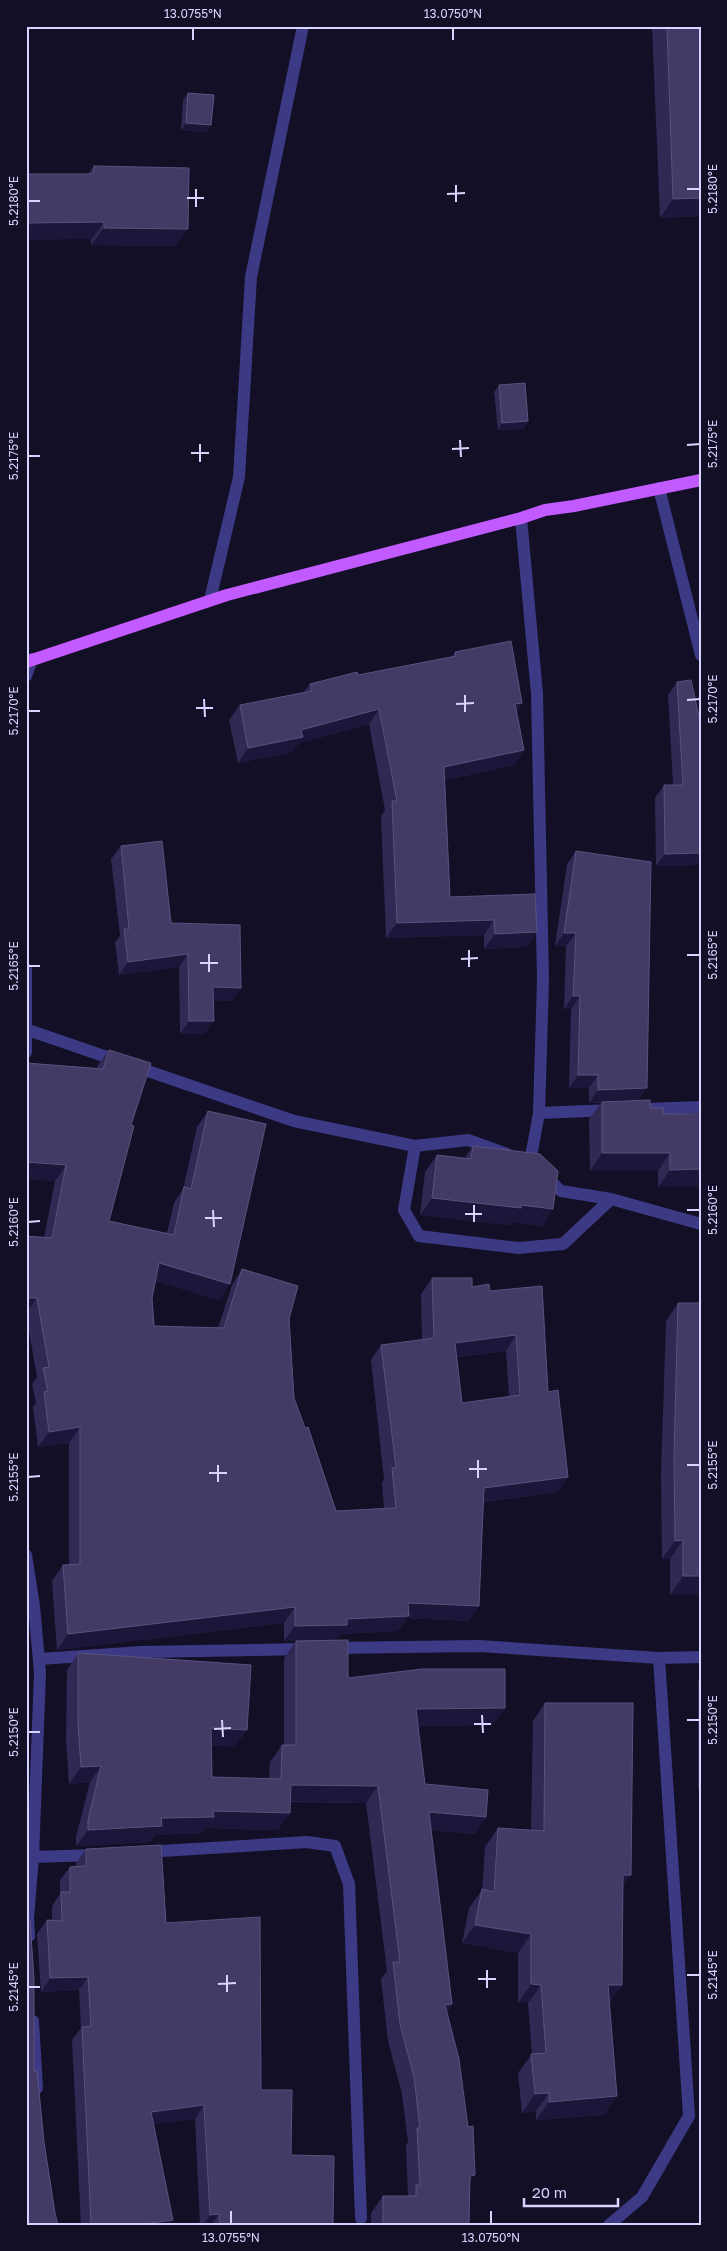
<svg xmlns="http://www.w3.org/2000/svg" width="727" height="2251" viewBox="0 0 727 2251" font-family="'Golos Text',sans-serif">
<rect width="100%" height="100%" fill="#130f26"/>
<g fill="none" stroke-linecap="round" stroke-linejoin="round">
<path stroke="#3d3a85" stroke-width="12" d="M659,488L701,655
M521,518L537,694L543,980L539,1113L530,1162
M210,600L239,477L251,277L303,26
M26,676L32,659
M26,969V1052
M28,1030L294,1121L415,1146L468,1140L507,1154
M647,1109L701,1107
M539,1113L612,1110
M415,1146L404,1210L419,1236L518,1248L563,1244L611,1199
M543,1174L561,1191L611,1199L701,1224
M26,1555L34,1606L40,1673L33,1857L28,1918L29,1936
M332,1648L479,1646L659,1658L701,1657
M40,1659L141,1652L307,1649
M145,1852L307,1842L335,1846L349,1884L361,2218
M33,1857L97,1855
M33,2021L37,2088
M609,2225L642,2197L689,2116L659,1658"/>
<path stroke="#c25bff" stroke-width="12" d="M26,662L227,595L521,518L545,510L574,506L701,480"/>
</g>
<path fill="#312854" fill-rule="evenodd" d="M652,26H701V216L660,218Z
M188,93L211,125L206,132L181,130L183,100Z
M94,166L176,246L91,245L88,174Z
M499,385L528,421L523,429L498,430L494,392Z
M455,652L522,703L517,711L524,750L514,765L445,780L450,897L537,932L526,947L484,949V935L386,938L381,816L385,810L369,724L299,743L292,752L238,763L229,720L240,705L304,692L310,684L452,657Z
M677,682L700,865L656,866L655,798L664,785H673L668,695Z
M121,846L171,923L232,1001L213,1000L205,1034H180L179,967L119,975L115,942L120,936L111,859Z
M576,851L638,1100L650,1108L663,1114H701V1187H658V1171H590L589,1119L601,1103H589V1088H569L571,1009H564L566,946H555L567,864Z
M109,1050L131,1125L109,1221L167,1233L174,1203L183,1189L197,1127L208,1111L230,1284L219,1300L156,1281L152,1298L154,1326L218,1328L232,1285L242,1269L289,1319L294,1398L336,1511L384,1508L382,1483L384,1479L371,1360L381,1345L422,1340L421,1294L432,1278L490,1291L542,1286L548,1392L558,1492L483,1502L479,1606L468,1621L407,1618L398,1631L341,1634L336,1640L348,1678L493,1725L418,1726L425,1784L486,1817L475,1834L431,1830L452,2004L447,2012L469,2183V2225H371V2213L383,2196H408L406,2145L408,2142L402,2094L388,2041L381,1979L387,1971L366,1803L290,1802L278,1830L206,1828L202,1833L155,1835L150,1842L76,1846V1837L90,1782L69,1784L66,1741L67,1670L78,1653L235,1747L211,1745L212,1777L269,1779L270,1762L282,1745H284V1658L296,1641H284V1623L57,1650L52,1581L63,1565H69V1443L38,1447L33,1407L36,1403L32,1384L37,1377L26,1314V1236L44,1238L55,1181L26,1179V1063L97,1068L98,1065ZM506,1351L509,1397L462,1403L457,1357Z
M473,1146L553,1209L542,1226L511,1222L509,1225L420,1215L425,1172L437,1155L464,1159Z
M678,1303H701V1595H670V1559H662L661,1474L666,1321Z
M701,1677V1790H698V1681Z
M545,1703L631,1875L622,1886V1985L609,2003L617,2096L604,2115L536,2120V2111L522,2113L518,2073L532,2054L528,2003H518V1953L462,1943L469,1908L482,1890L485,1847L498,1828L531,1830L533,1721Z
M86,1849L166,1923L261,2090L291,2155L333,2225H200L195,2119L153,2124L170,2225H81L72,2040L81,2028L79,1990L41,1992L37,1934L47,1920H52V1906L60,1894V1880L70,1867L76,1866V1863Z"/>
<path fill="#1d163a" d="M186,123L211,125L206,132L181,130Z
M701,198V216L660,218L673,199Z
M104,222L92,239L26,240V223Z
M104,228L188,229L176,246L91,245Z
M528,421L523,429L498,430L502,423Z
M522,703L512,718L515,704Z
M379,709L369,724L299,743L292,752L238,763L248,748L301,730Z
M524,750L514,765L434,782L444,767Z
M701,853L700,865L656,866L665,854Z
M494,920L484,935L386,938L397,923Z
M537,932L526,947L484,949L495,934Z
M564,933H576L566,946H555Z
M188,954L179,967L119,975L128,962Z
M213,987L241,988L232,1001L204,1000Z
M573,996H580L571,1009H564Z
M189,1021H214L205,1034H180Z
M578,1075H598L589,1088H569Z
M647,1088L638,1101L589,1103L598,1090Z
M602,1153H670L658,1171H590Z
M26,1162L66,1165L55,1181L26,1179Z
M701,1169V1187H658L670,1170Z
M432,1198L521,1205L553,1209L542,1226L511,1222L509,1225L420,1215Z
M159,1263L230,1284L219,1300L149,1279Z
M26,1298H37L26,1313Z
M516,1335L506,1351L445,1358L455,1343Z
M80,1427L69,1443L38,1447L49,1432Z
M568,1477L558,1492L473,1503L484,1488Z
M683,1540L670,1559H662L675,1541Z
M683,1576H701V1595H670Z
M408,1603L479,1606L468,1621L407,1618L398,1631L341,1634L336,1640L284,1641L295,1626L347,1619Z
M295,1607L284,1623L57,1650L68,1634Z
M505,1708L493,1725L404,1726L416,1709Z
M211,1728L247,1730L235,1747L199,1744Z
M101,1766L90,1782L69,1784L81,1767Z
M291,1785L378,1786L366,1803L279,1801Z
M213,1811L290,1813L278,1830L206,1828L202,1833L155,1835L150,1842L76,1846L88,1830Z
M429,1812L486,1817L475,1834L417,1829Z
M623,1875H631L618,1893Z
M475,1925L531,1934L518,1953L462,1943Z
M88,1977L79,1990L41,1992L50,1978Z
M531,1984L541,1985L528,2003H518Z
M608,1985H622L609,2003Z
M452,2004L440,2021L445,2005Z
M549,2093L536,2111L522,2113L535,2094Z
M617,2096L604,2115L536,2120L549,2102Z
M204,2105L195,2119L141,2126L151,2112Z
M475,2175L463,2192L470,2176Z
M219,2214L211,2225H203L210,2215Z
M173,2220L170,2225H143L144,2224Z"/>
<path fill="#433a66" stroke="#5a527e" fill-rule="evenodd" d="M667,26H701V198L673,199Z
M188,93L214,95L211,125L186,123Z
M94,166L189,168L188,229L104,228V222L26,223V174H93Z
M525,383L528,421L502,423L499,385Z
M511,641L522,703L515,704L524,750L444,767L450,897L535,894L537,932L495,934L494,920L397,923L392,801H397L379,709L301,730L303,737L248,748L240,705L312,691L310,684L357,672L358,675L456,656L455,652Z
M691,680L701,725V853L665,854L664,785H683L677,682Z
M162,841L171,923L240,925L241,988L213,987L214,1021H189L188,954L128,962L124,929H129L121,846Z
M576,851L651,862L647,1088L598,1090V1075H578L580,996H573L576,933H564Z
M26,932L27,954H26Z
M109,1050L151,1063L131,1125L134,1126L109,1221L174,1235L184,1187L191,1189L208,1111L266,1124L230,1284L159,1263L152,1298L154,1326L224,1328L242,1269L298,1286L289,1319L294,1398L305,1428L308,1427L336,1511L396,1508L392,1468H396L381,1345L434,1338L432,1278H472V1287L489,1284L490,1291L542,1286L548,1392L558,1390L568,1477L484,1488L479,1606L408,1603L409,1616L347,1619V1625L295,1626V1607L68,1634L63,1565L80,1564V1427L49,1432L44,1392L48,1391L43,1368L49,1367L37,1298H26V1236L52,1238L66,1165L26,1162V1063L103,1069ZM516,1335L520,1395L462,1403L455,1343Z
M650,1100V1108H663V1114H701V1169L670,1170V1153H602V1102Z
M473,1146L540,1154L558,1171L553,1209L521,1205V1208L432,1198L437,1155L471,1159Z
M678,1303H701V1576H683V1540L675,1541L674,1456Z
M348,1640V1678L422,1669H505V1708L416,1709L425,1784L488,1790L486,1817L429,1812L452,2004L445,2005L459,2059L468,2127L473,2126L475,2175L470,2176L469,2225H383V2196H416V2185H420L417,2128H420L414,2077L400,2024L393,1962H400L378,1786L291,1785L290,1813L213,1811L214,1817L161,1818L162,1826L88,1830V1820L101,1766L81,1767L78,1724V1653L251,1665L247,1730L211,1728L212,1777L281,1779L282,1745H296V1641Z
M545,1703H633L631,1875H623L622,1985H608L617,2096L549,2102V2093L535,2094L531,2054L546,2053L541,1985L531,1984V1934L475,1925L482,1889L494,1892L498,1828L544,1831Z
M161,1845L166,1923L260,1917L261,2090H292L291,2155L334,2156L333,2225H220L219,2214L210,2215L204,2105L151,2112L173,2220L144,2224V2225H91L82,2027L91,2026L88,1977L50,1978L47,1920L62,1921L61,1892H70V1867L86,1866V1849Z
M26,1920H30L34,1979V2071H37L44,2142L55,2213L58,2225H26Z"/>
<path fill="none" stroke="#d9d4ff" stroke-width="2" d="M193,28V40M453,28V40M456,185V202M196,189V207M687,189H700M447,194L465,193M187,198H204M28,201H40M460,440L461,457M200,444V462M687,445L700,444M452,449L469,448M191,453H209M28,456H40M465,695V712M204,699L205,717M687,700L700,699M456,704L474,703M196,708H213M28,711H40M469,950V967M209,954V972M687,955H700M461,959L478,958M200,963H218M28,966H40M474,1205V1222M213,1210L214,1227M687,1210H700M465,1214H482M205,1218H222M28,1222L40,1221M478,1460V1478M218,1465V1482M687,1465H700M469,1469H487M209,1473H227M28,1477L40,1476M482,1715L483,1733M222,1720L223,1737M687,1720H700M474,1724H491M214,1729L231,1728M28,1732H40M487,1970V1988M227,1975V1992M687,1975H700M478,1979H496M218,1984L236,1983M28,1987H40M231,2211V2224M491,2211V2224"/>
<rect width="727" height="2251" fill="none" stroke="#130f26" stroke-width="55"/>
<path d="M524 2198v8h94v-8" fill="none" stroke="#d9d4ff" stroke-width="2.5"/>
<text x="532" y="2198" font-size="15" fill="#d9d4ff" stroke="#130f26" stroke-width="4" paint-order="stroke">20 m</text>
<rect x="28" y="28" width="672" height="2196" fill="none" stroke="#d9d4ff" stroke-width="2"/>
<g font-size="12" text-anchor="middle" fill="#d9d4ff">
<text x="193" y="18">13.0755°N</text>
<text x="453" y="18">13.0750°N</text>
<text transform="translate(713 189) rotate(-90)" y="4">5.2180°E</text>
<text transform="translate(14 201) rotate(-90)" y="4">5.2180°E</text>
<text transform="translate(713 444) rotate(-90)" y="4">5.2175°E</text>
<text transform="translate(14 456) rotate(-90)" y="4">5.2175°E</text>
<text transform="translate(713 699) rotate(-90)" y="4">5.2170°E</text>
<text transform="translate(14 711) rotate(-90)" y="4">5.2170°E</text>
<text transform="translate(713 955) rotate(-90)" y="4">5.2165°E</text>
<text transform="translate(14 966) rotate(-90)" y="4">5.2165°E</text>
<text transform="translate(713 1210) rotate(-90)" y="4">5.2160°E</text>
<text transform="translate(14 1222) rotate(-90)" y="4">5.2160°E</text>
<text transform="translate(713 1465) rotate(-90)" y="4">5.2155°E</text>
<text transform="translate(14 1477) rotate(-90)" y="4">5.2155°E</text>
<text transform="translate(713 1720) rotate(-90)" y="4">5.2150°E</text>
<text transform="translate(14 1732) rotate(-90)" y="4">5.2150°E</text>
<text transform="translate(713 1975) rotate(-90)" y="4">5.2145°E</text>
<text transform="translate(14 1987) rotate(-90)" y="4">5.2145°E</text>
<text x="231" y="2242">13.0755°N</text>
<text x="491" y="2242">13.0750°N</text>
</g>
</svg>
